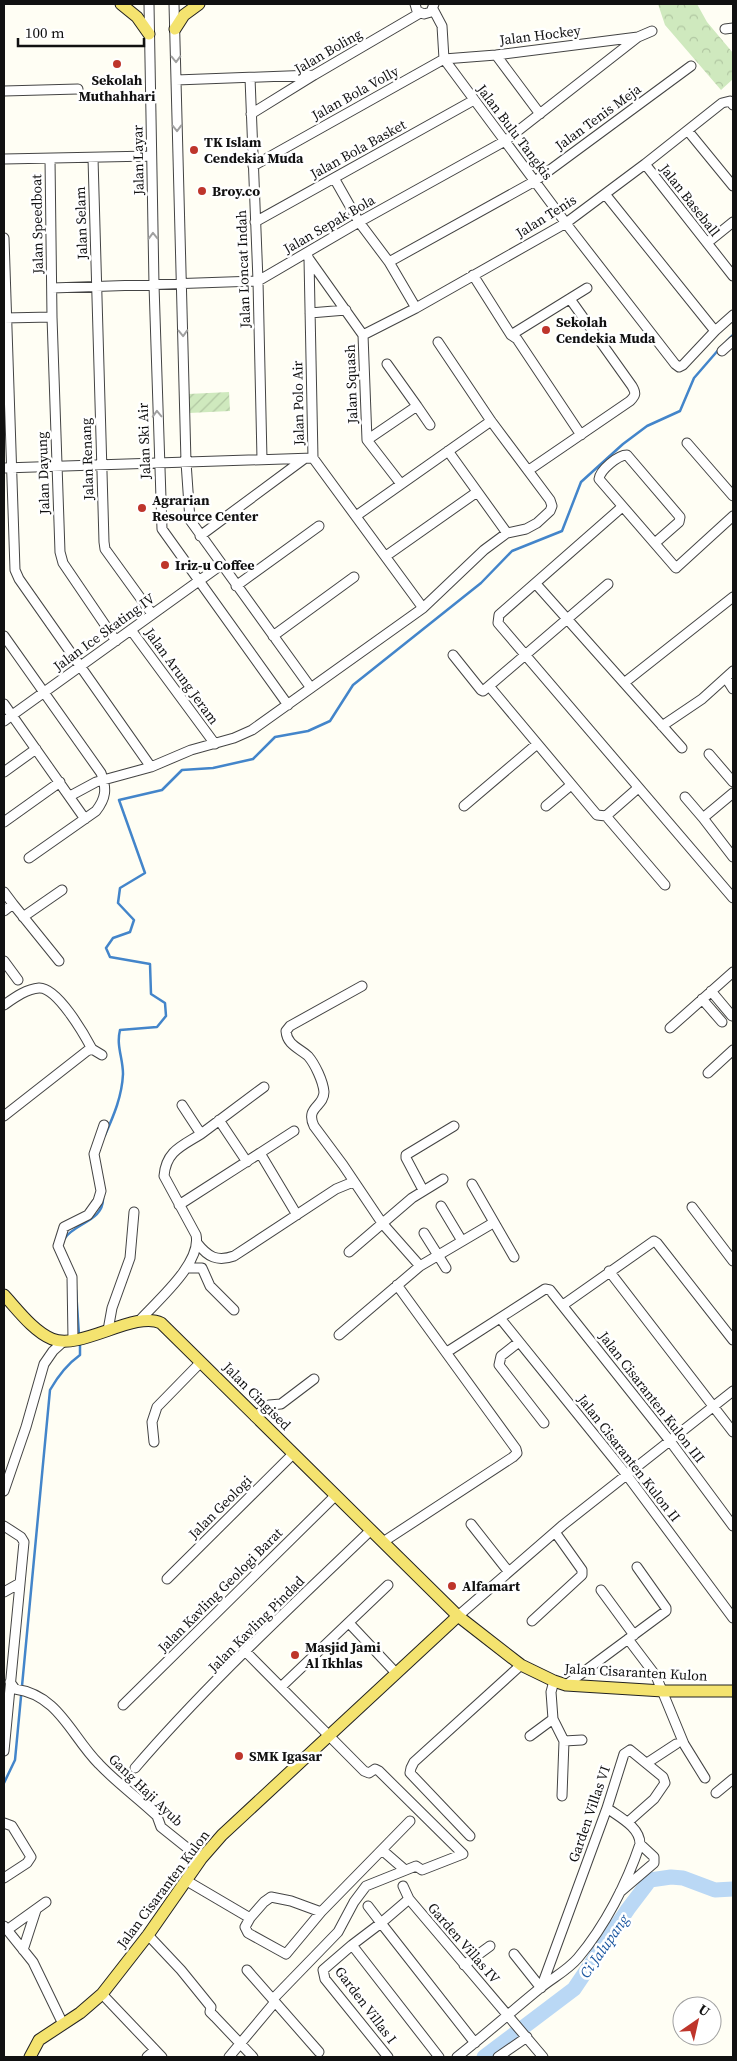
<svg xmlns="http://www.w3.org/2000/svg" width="737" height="2061" viewBox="0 0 737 2061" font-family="'Source Serif 4',serif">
<defs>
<pattern id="park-crowns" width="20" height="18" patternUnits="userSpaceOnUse" patternTransform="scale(1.25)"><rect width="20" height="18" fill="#cfe9be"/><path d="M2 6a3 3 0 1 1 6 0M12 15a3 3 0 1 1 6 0" fill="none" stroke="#b1c7a2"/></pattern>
<pattern id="garden-furrows" width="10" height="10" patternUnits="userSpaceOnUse" patternTransform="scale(1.25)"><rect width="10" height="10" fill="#cfe9be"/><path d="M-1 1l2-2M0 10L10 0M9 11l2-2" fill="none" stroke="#b1c7a2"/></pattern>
</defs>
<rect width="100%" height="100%" fill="#fffef4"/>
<path fill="url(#park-crowns)" d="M658,4H697L707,22L733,53V79L721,90L665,25Z"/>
<path fill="url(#garden-furrows)" d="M229,392L230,411L189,413L188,394Z"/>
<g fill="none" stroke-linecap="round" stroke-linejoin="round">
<path stroke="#4385ca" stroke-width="2.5" d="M727,341L733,335
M105,1135C114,1115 122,1096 123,1074C123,1058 116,1046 120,1030L157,1027L166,1016L165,1003L151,994L150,964L110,957L106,948L113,938L130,932L134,920L118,903L120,888L145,873L119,800L162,790L182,770L213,768L253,759L275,737L308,731L330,721L353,685L481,583L512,551L562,531L581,482L623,444L647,426L680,411L694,378L720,348
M65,1238C75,1223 104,1221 103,1198
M76,1290L79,1335
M4,1783L15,1760L50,1390C58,1376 66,1365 80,1355V1343"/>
<path stroke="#bad8f5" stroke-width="15" d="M484,2057L574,1989L628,1909L650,1880L671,1877L683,1878L715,1890L733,1889"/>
<defs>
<path id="minor" d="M149,4L154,285L162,529L288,705
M174,4L186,462L190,520L311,688
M415,4L417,11L424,14L431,12L434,4
M433,9L442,26L444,59L571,230L675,364L679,367L683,365L715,331L733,315
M725,29L733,28
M638,37L652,31
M496,55L540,114
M250,78L258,281L262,459
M176,80L313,75
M4,91L78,89
M251,114L314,75L420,13
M688,131L733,186
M93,158L104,542L105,549L152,614
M4,159L151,156
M50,159L52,317L60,552L63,563L116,641
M645,164L733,276
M334,178L359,222L389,262L416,308
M605,194L715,331
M255,222L474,100
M4,238L15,570L19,579L151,767
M707,243L733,222
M306,253L309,259L313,458L423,608
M309,259L363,335L367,440L401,484
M389,262L535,181L691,66
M473,275L511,335L517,339L581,435
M52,288L258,281L359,222L505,141L638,37L496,55L444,59L253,166
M310,313L346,310
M4,318L52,317
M363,335L416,308L566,223L645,164L722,103L730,101L733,105
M511,335L587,288
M722,351L733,341
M417,406L430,425
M367,440L417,406L387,364
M687,443L733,496
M448,451L507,533
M4,468L313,458
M529,470L630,401C636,395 636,393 632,386L570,299
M622,507L499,615L498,623L733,898
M356,516L491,421
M200,536L304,459
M655,543L679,522L680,517L627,455C618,455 600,470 599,479L676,568L733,516
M386,556L477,492
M536,584L682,748
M236,586L319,526
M131,630L215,744
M4,636L101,773C107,789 106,798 96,811L29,858
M273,636L354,577
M453,655L481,690L483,691L489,686L597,815L606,816L638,788
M726,678L733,689
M624,683L733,597
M489,686L608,584
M4,704L85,819
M4,721L221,565
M662,726L702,699L733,671
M709,754L733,782
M4,772L36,749
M733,793L703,818L733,857
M70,796L96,782L151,767L191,750L234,738L252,730L423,608L484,550L507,533L526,529L537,523L550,511L552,506L550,500L491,421L438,342
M685,797L703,818
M464,806L537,744
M546,806L571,785
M606,816L665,885
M4,822L60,782
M4,892L13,904
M4,911L13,904L59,961
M23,917L62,890
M4,961L18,980
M362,986L290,1026L286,1031C287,1045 299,1048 308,1056C315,1064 323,1081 324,1092C324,1107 305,1107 314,1126L343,1165L382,1223L420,1266
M711,991L732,1016
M702,999L722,1022
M4,1005C14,998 26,989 39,988C57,987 84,1034 92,1049
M670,1028L733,972
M708,1073L733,1050
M4,1116L87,1051L92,1049L102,1055
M219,1120L247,1162
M201,1134L264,1087
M260,1153L294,1131
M472,1184L514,1257
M423,1190L406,1158V1155L454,1126
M179,1205L260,1153L297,1215
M441,1206L462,1241
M692,1207L733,1261
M424,1233L446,1268
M197,1243C208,1257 217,1262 234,1256L336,1189L353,1182
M349,1252L412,1198L443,1179
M188,1268H202L210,1286L234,1310
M609,1271L733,1432
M563,1305L654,1241L657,1243L733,1340
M500,1318L626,1474L733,1618
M139,1321C157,1301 202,1263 196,1235L164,1176C166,1151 182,1146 201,1134L182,1105
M108,1330L112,1308L130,1258L134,1212
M339,1335L420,1266L493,1223
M73,1339L72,1277L58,1246L64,1227L88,1215L98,1201L101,1191L94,1154L104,1125
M519,1342L501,1356L499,1365L544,1423
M447,1352L545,1289L550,1290L670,1441L733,1526
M255,1417L269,1405L281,1404L314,1379
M154,1442L152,1422L157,1407L201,1362
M4,1491L26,1427L44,1364L53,1351L64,1341
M471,1524L508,1571
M4,1526L21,1537L24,1542L4,1751
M383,1542L513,1457L517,1453L516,1449L397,1285
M167,1579L293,1454
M601,1590L634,1635
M4,1592L20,1583
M458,1616L563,1525L733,1391
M532,1621L582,1575V1570L555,1532
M349,1623L396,1673
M628,1639L656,1676L684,1744L705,1778
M246,1652L364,1771L369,1773L375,1769L379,1771L463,1854L422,1870L416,1866L366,1886L354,1902L338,1932L273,1999
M554,1681L551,1692L553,1719L564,1741L582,1740
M10,1682L15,1689C59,1695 71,1736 99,1764C117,1783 138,1798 157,1816L161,1827L201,1859
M566,1685L666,1611V1608L637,1567
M281,1687L388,1585
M123,1705L336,1495
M530,1736L553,1719
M647,1763L676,1744
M135,1768C208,1683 291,1607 371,1530
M716,1793L733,1779
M562,1796L564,1741
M4,1823L12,1826L31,1857L27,1863L4,1878
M470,1836L410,1773L411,1768L414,1762L521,1665
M382,1850L405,1870
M187,1881L250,1918L264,1902L271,1897L291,1901L321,1912L410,1821
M403,1886L409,1899L543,2057
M620,1892L654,1863V1857L640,1844
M368,1906L381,1923L409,1899
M250,1918L245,1927L248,1933L286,1954L321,1912
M4,1926L33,1962L63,2024
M7,1930L46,1902
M148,1935L181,1970L211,2007L210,2012L215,2017L253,2057
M352,1945L323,1970L325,1979L388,2057
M23,1950L36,1910
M514,1954L541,1988
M464,1965L490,1946
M247,1970L319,2052
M541,1988L607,1808L624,1754L630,1750L663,1777L665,1783L654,1799L628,1822
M102,1994L162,2057
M147,2057L155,2050
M229,2057L275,2002
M439,2057L352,1945L381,1923L475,2043
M457,2057C485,2035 512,2011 539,1989C552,1978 567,1971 578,1958C605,1926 627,1883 640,1844C640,1827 619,1817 607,1808
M498,2057L527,2037"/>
<path id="major" d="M121,4L137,17L149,34
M175,29L184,15L199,4
M4,1295C17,1309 33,1331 52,1339C80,1351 135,1310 161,1323L458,1616L521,1665L554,1681L566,1685L663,1691H733
M30,2057L39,2040L80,2013L102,1994L148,1935L201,1859L222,1835L458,1616"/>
</defs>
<use href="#minor" stroke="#444" stroke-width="11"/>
<use href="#major" stroke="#222" stroke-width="13"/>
<use href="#minor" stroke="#fff" stroke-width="9"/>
<use href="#major" stroke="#f4e36f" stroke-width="11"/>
</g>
<defs><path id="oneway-chevron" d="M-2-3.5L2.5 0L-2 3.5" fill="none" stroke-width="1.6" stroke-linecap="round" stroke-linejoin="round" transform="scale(1.25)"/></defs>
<g stroke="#a0a0a0">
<use href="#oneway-chevron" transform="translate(176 59) rotate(89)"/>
<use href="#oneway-chevron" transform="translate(177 128) rotate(89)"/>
<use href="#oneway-chevron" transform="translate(153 236) rotate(-91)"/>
<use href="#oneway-chevron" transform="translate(183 333) rotate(88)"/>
<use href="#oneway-chevron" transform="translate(157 414) rotate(-92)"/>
</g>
<g fill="#be352b" stroke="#fff" stroke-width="2">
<circle cx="117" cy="64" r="5"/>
<circle cx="194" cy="150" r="5"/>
<circle cx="202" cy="191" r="5"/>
<circle cx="546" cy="330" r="5"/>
<circle cx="142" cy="508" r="5"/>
<circle cx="165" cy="565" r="5"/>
<circle cx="452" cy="1586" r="5"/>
<circle cx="295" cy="1655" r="5"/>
<circle cx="239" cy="1756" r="5"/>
</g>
<g text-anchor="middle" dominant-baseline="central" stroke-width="5" stroke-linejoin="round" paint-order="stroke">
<g font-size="14" fill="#111" stroke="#fff">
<text transform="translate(540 35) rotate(-7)">Jalan Hockey</text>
<text transform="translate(328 51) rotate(-30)">Jalan Boling</text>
<text transform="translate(355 93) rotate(-29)">Jalan Bola Volly</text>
<text transform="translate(598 117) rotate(-36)">Jalan Tenis Meja</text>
<text transform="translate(515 132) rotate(53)">Jalan Bulu Tangkis</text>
<text transform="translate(358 149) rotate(-29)">Jalan Bola Basket</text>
<text transform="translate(138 160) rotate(-91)">Jalan Layar</text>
<text transform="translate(690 200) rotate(52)">Jalan Baseball</text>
<text transform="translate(546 216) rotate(-32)">Jalan Tenis</text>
<text transform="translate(81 223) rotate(-92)">Jalan Selam</text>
<text transform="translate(37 224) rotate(-91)">Jalan Speedboat</text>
<text transform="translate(329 224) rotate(-30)">Jalan Sepak Bola</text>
<text transform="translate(243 269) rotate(-92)">Jalan Loncat Indah</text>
<text transform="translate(351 384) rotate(-92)">Jalan Squash</text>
<text transform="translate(298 403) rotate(-91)">Jalan Polo Air</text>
<text transform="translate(144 441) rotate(-92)">Jalan Ski Air</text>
<text transform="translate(87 459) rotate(-92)">Jalan Renang</text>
<text transform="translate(43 473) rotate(-92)">Jalan Dayung</text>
<text transform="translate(104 632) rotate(-36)">Jalan Ice Skating IV</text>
<text transform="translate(182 676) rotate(54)">Jalan Arung Jeram</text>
<text transform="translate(257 1396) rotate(45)">Jalan Cingised</text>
<text transform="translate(652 1397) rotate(52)">Jalan Cisaranten Kulon III</text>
<text transform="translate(629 1458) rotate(52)">Jalan Cisaranten Kulon II</text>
<text transform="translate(220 1507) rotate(-45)">Jalan Geologi</text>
<text transform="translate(220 1590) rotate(-45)">Jalan Kavling Geologi Barat</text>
<text transform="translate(256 1624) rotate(-45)">Jalan Kavling Pindad</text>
<text transform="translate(636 1672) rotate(3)">Jalan Cisaranten Kulon</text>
<text transform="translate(146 1790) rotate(44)">Gang Haji Ayub</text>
<text transform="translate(589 1814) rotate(-71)">Garden Villas VI</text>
<text transform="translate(163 1889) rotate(-53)">Jalan Cisaranten Kulon</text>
<text transform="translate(464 1943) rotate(49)">Garden Villas IV</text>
<text transform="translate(366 2005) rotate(53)">Garden Villas I</text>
</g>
<g font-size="14" font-weight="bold" fill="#111" stroke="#fff" text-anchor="start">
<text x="117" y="80" text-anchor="middle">Sekolah<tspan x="117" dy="16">Muthahhari</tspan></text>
<text x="204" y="142">TK Islam<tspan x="204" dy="16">Cendekia Muda</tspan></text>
<text x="212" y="191">Broy.co</text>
<text x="556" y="322">Sekolah<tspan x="556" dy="16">Cendekia Muda</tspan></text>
<text x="152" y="500">Agrarian<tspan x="152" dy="16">Resource Center</tspan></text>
<text x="175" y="565">Iriz-u Coffee</text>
<text x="462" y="1586">Alfamart</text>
<text x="305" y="1647">Masjid Jami<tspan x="305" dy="16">Al Ikhlas</tspan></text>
<text x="249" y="1756">SMK Igasar</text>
</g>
<g font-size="15" font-style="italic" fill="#1c57a0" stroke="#fff">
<text transform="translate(604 1946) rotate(-55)">Ci Jalupang</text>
</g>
</g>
<rect width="737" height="2061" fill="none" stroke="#111111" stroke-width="10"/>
<g transform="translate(697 2021) rotate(34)"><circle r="24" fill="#ffffff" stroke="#a0a0a0"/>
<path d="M0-4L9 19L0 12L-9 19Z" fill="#be352b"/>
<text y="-8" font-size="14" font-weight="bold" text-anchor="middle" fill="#111111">U</text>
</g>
<path d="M18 38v8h126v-8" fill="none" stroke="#111111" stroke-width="2.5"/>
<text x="25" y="38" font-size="15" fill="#111111" stroke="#ffffff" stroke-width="4" paint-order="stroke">100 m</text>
</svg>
